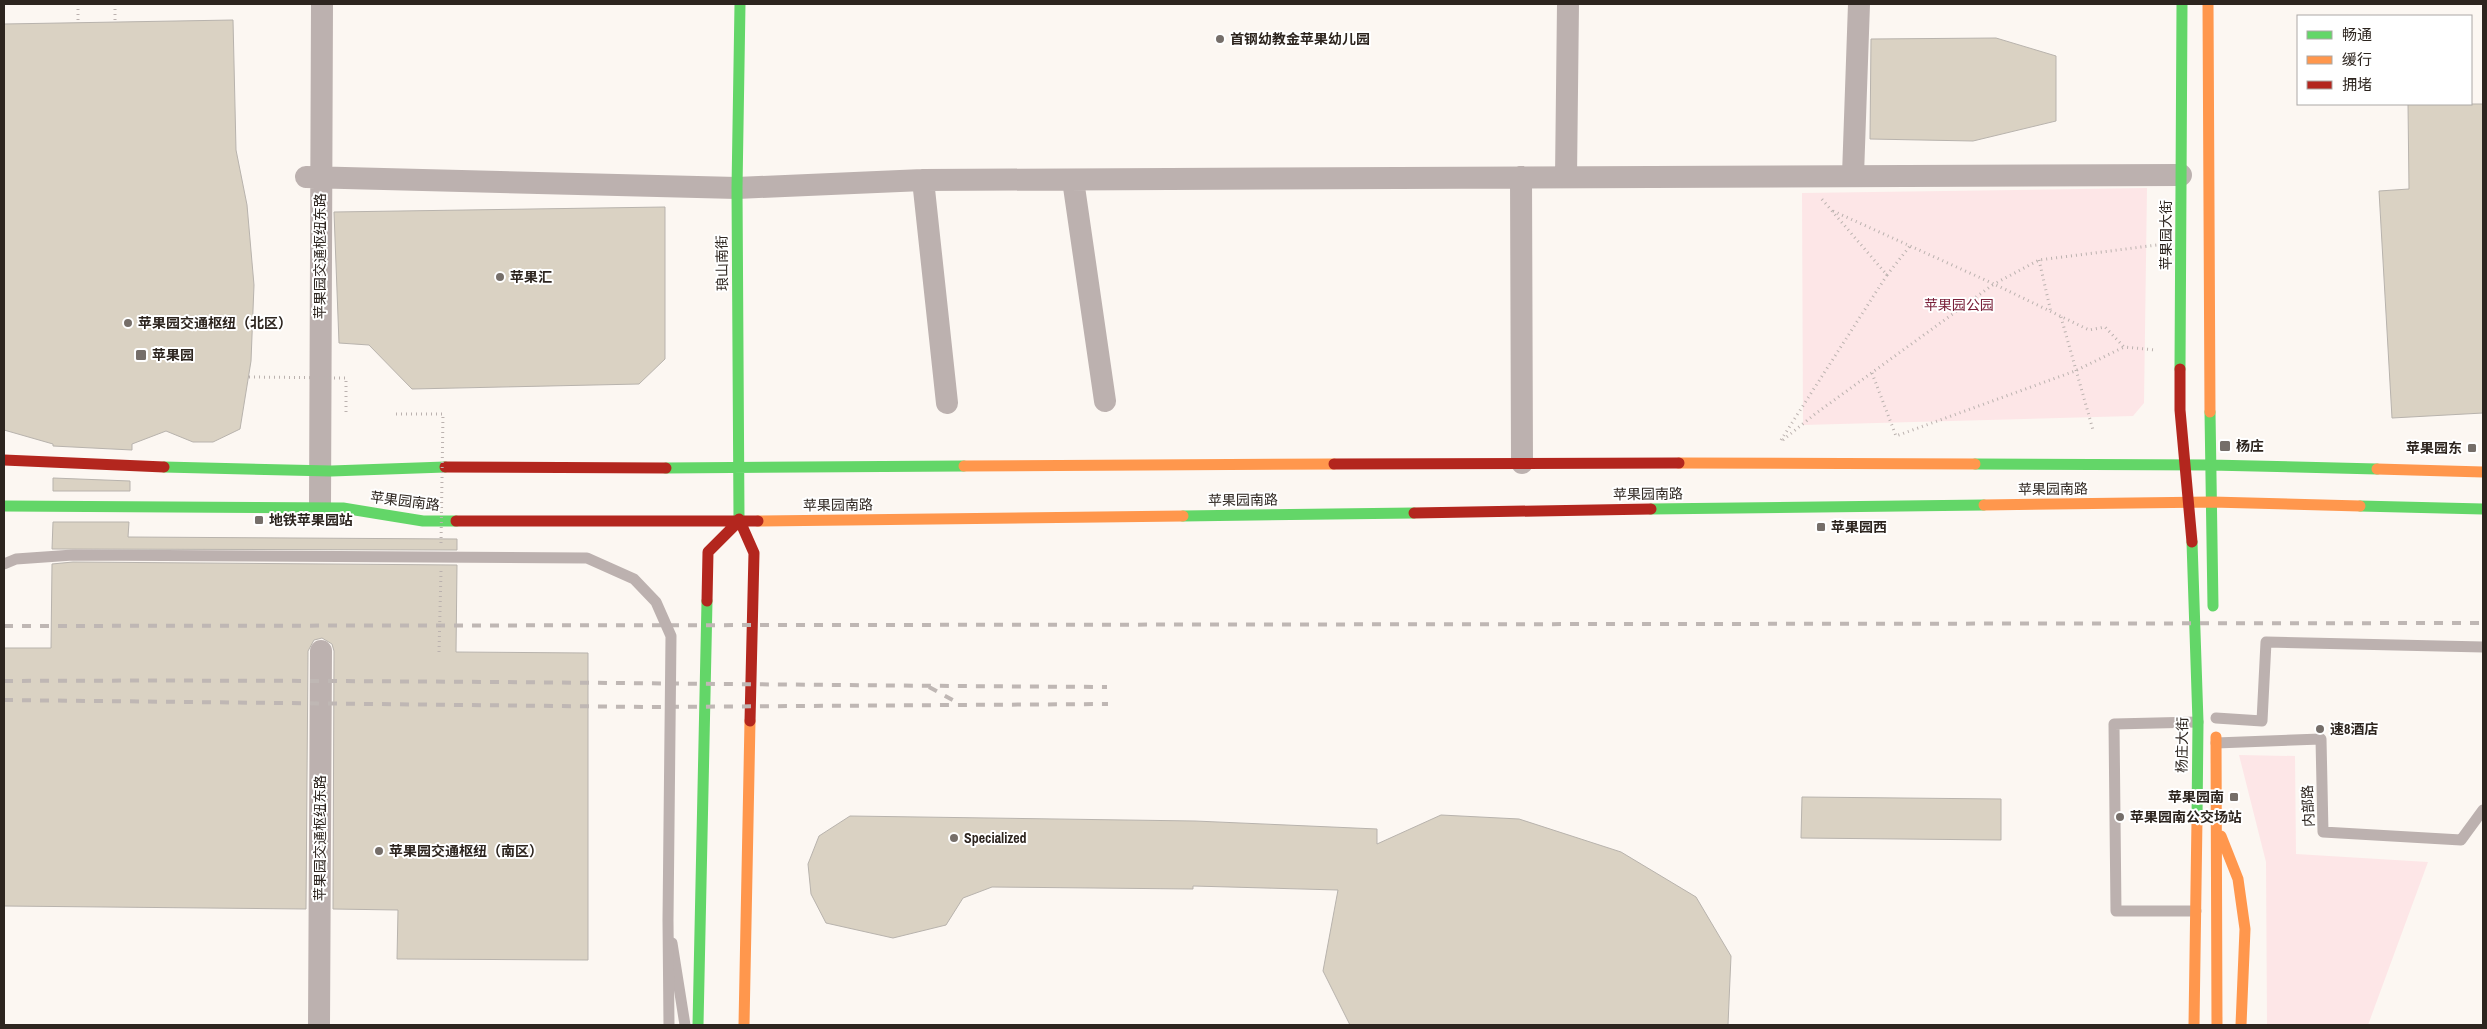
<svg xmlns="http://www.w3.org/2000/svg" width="2487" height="1029" viewBox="0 0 2487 1029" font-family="'Archivo Narrow','Noto Sans SC',sans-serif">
<rect width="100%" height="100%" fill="#fcf7f2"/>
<path fill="#fde6e7" d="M2147,188L2144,403L2133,416L1803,425L1802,193Z
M2239,755L2295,756L2296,854L2428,862L2368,1025H2267L2266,862Z"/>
<path fill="#dad2c3" stroke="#b8b3ad" d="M233,20L236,150L247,205L254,285L251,361L240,429L213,442H193L166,431L132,444V450L53,446V444L4,430V24Z
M1996,38L2056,56V121L1973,141L1870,139L1871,39Z
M2408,104H2483V413L2392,418L2379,191L2409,189Z
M665,207V359L639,384L412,389L369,345L339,343L334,212Z
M53,478L130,481V491H53Z
M53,522H129L128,537L457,539V550L52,549Z
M73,562L457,565L456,652L588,653V960L397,959L398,910L333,909L334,651L332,644L322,638L314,640L308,651L306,909L4,906V648H51L52,564Z
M1802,797L2001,799V840L1801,838Z
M1441,815L1519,819L1621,852L1696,897L1731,956L1728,1025H1350L1323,971L1338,890L1193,886V889L992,887L963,898L946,925L893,938L826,923L811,894L808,864L819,836L850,816L1195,821L1377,829V844Z"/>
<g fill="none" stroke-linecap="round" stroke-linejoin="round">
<path stroke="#bbb2af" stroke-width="3" stroke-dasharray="1 4" stroke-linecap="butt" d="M78,4V22
M115,4V22
M1833,211L1994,284L2039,260L2157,245
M2039,260L2051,312
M1887,275L1910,246
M2061,317L2093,430
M1872,373L1896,436L2075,371L2124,347
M1781,440L1887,275L1820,197
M1783,440L1815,414L1994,284L2089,330L2105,327L2124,347L2155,350"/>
<path stroke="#bcb1af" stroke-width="11" d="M2216,718L2262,721L2266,642L2483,647
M2216,743L2321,739L2323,832L2461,840L2483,810
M2196,911H2116L2114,724L2198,722
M672,943L685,1025"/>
<path stroke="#bcb1af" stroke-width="22" d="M1853,175L1859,4
M306,177L737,188L923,180L2181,175
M1521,177L1522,463
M1566,177L1568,4
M923,180L947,403
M1073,180L1105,401
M320,508L322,4
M319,1025L321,651"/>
<path stroke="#63d668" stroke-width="11" d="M2180,369L2182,4
M2210,412L2213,606
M1975,464L2210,465L2377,469
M164,467L331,471L445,467
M666,468L964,466
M4,506L343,508L423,521H456
M2360,506L2483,509
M1651,509L1984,505
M1183,516L1414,513
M739,519L737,188L740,4
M2192,542L2198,722L2197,819
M698,1025L707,601"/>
<path stroke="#ff974d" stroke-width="11" d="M2208,4L2210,412
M1679,463L1975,464
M964,466L1334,464
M2377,469L2483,472
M1984,505L2212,502L2360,506
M758,521L1183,516
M2216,737L2217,1025
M2221,836L2238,879L2245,929L2241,1025
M744,1025L750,721
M2194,1025L2197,819"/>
<path stroke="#b3261e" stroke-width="11" d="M2180,369V410L2192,542
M4,460L164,467
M1334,464L1679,463
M445,467L666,468
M1414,513L1651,509
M739,519L754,553L750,721
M456,521H758
M707,601L708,552L739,521"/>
<path stroke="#bfb7b4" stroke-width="4" stroke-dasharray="9 9" stroke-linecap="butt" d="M4,626L2483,623
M4,681C372,679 739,685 1107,687
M929,687L960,704
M4,700L650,707L1108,704"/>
<path stroke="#bbb2af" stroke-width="3" stroke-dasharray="1 4" stroke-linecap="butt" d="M249,377L346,378V413
M396,414H443L441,543
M439,652L441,571"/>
<path stroke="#bcb1af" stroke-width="11" d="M4,564L16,559L73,555L587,558L634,579L656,602L671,636L668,920L669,1025"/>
</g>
<g fill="#756e69" stroke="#fff" stroke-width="2">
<circle cx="1220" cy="39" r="5"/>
<circle cx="500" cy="277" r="5"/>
<circle cx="128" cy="323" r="5"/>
<rect x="135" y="349" width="12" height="12" rx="2.5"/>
<rect x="2219" y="440" width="12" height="12" rx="2.5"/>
<rect x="2467" y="443" width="10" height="10" rx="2.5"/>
<rect x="254" y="515" width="10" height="10" rx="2.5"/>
<rect x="1816" y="522" width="10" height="10" rx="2.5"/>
<circle cx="2320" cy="729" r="5"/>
<rect x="2229" y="792" width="10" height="10" rx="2.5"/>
<circle cx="2120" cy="817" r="5"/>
<circle cx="954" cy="838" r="5"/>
<circle cx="379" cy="851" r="5"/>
</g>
<g text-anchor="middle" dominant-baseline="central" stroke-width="4" stroke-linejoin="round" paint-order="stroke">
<g font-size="14" font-weight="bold" fill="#2d251f" stroke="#fff" text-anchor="start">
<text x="1230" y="39">首钢幼教金苹果幼儿园</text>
<text x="510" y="277">苹果汇</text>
<text x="138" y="323">苹果园交通枢纽（北区）</text>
<text x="152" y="355">苹果园</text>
<text x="2236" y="446">杨庄</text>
<text x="2462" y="448" text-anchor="end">苹果园东</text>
<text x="269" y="520">地铁苹果园站</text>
<text x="1831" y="527">苹果园西</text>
<text x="2330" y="729">速8酒店</text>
<text x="2224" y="797" text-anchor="end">苹果园南</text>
<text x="2130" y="817">苹果园南公交场站</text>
<text x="964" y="838">Specialized</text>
<text x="389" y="851">苹果园交通枢纽（南区）</text>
</g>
<g font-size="14" fill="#2d251f" stroke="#fff">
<text transform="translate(2166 235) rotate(-90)">苹果园大街</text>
<text transform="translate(320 256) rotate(-90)">苹果园交通枢纽东路</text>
<text transform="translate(722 263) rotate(-91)">琅山南街</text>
<text transform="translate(2053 489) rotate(-1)">苹果园南路</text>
<text transform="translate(1648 494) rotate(-1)">苹果园南路</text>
<text transform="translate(1243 500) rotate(-1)">苹果园南路</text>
<text transform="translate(405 501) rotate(7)">苹果园南路</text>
<text transform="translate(838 505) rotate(-1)">苹果园南路</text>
<text transform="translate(2182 745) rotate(-89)">杨庄大街</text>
<text transform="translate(2308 806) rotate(-93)">内部路</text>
<text transform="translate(320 838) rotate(-90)">苹果园交通枢纽东路</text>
</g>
<g font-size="14" fill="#7a213a" stroke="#fff">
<text x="1959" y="305">苹果园公园</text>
</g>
</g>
<rect width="2487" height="1029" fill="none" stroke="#2d251f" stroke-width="10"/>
<rect x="2297" y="15" width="175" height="90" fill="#ffffff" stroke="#aba8a5"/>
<rect x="2307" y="31" width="25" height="8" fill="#63d668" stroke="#aba8a5"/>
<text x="2342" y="40" font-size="15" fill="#2d251f">畅通</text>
<rect x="2307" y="56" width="25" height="8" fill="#ff974d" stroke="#aba8a5"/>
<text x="2342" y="65" font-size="15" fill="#2d251f">缓行</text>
<rect x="2307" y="81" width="25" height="8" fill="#b3261e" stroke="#aba8a5"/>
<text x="2342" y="90" font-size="15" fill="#2d251f">拥堵</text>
</svg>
